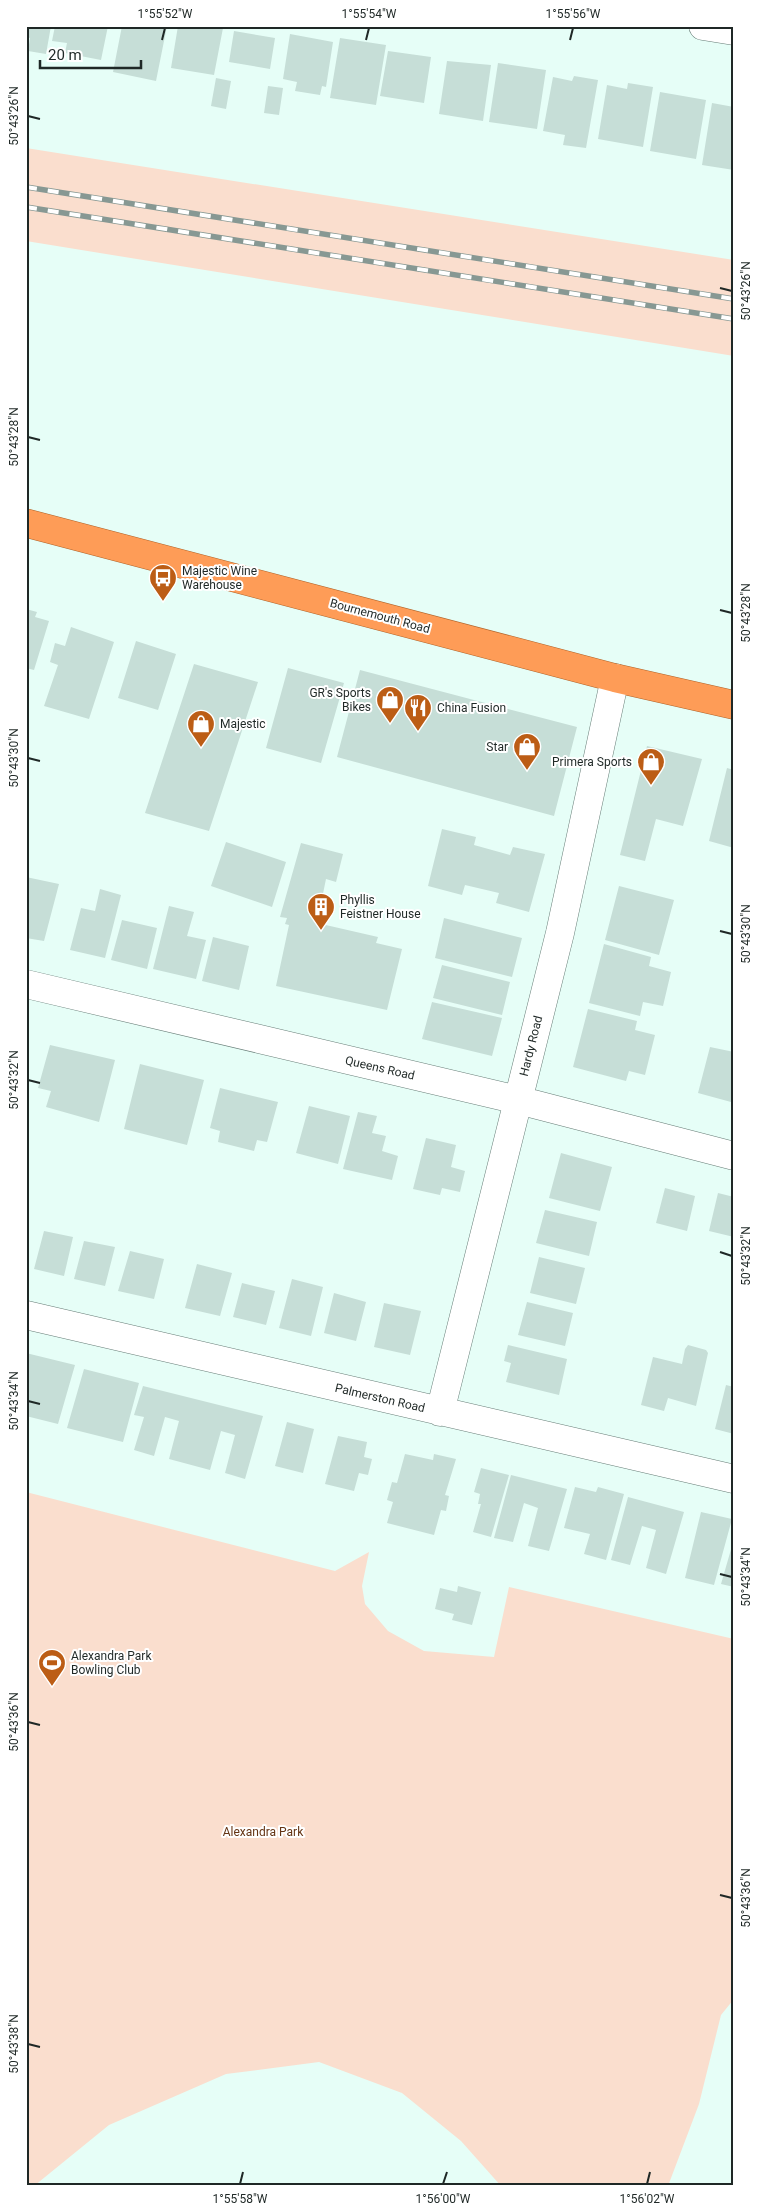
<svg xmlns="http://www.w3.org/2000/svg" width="760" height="2212" viewBox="0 0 760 2212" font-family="Roboto,sans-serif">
<rect width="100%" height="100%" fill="#e6fef7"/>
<path fill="#fadece" d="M26,148L734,260V356L26,241Z
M26,1492L335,1571L369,1552L362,1586L365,1604L388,1631L424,1651L494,1657L509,1587L734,1639V1999L721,2015L699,2104L668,2186H501L461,2141L402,2093L319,2062L226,2074L109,2125L34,2186H26Z"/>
<path fill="#c6ded7" d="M26,26H51L46,54L28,51L30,38L26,37Z
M55,26H108L101,60L65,53L67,43L52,41Z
M122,26H167L156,81L113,72Z
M178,26L223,28L214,75L171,68Z
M234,31L275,38L270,69L229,62Z
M290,34L333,42L326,87L322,86L320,95L295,91L297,82L283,79Z
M340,38L386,45L376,105L330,98Z
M388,51L431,57L424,103L380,96Z
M447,61L491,65L483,121L439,114Z
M498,63L546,70L537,129L489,122Z
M574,76L598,80L586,148L563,145L565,135L543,131L553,77L572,81Z
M216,78L231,81L226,109L211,106Z
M628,83L653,87L643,147L598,139L607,85L627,89Z
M268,86L283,88L279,115L264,113Z
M660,92L706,100L696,159L650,151Z
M712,103L734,107V170L702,165Z
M26,609L37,612L35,617L49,621L34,670L26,668Z
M71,627L114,642L89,719L44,706L58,665L50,662L55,643L65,646Z
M136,641L176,654L158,710L118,698Z
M194,664L258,682L209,831L145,813Z
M288,668L344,683L321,763L266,748Z
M360,670L577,727L554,816L337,757Z
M647,746L702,759L683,826L656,819L645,861L620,855Z
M727,768L734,770V848L709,841Z
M442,829L476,837L474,845L510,855L513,847L545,854L529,912L496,903L499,893L465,885L462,895L428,886Z
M226,842L286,862L272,907L211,886Z
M301,843L343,854L336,882L326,879L317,923L378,937L376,943L402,949L387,1010L276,986L289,925L285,924L287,918L280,917Z
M26,877L59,884L44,941L26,938Z
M619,886L674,900L659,955L605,940Z
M100,889L121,895L105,958L70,950L81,908L95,911Z
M169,906L194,912L187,936L206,940L196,979L153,969Z
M444,918L522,938L512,977L435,958Z
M122,920L157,928L147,969L111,960Z
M213,937L249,946L239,990L202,981Z
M604,944L651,957L649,966L671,972L663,1006L643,1002L640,1016L589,1003Z
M442,965L510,982L502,1015L433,998Z
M432,1002L502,1018L492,1056L422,1039Z
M588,1009L637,1021L635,1030L655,1035L645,1075L629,1071L626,1081L573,1067Z
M50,1045L115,1060L99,1122L46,1107L51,1091L38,1088Z
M710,1047L734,1052V1092L731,1102L698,1093Z
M140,1064L204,1080L187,1145L124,1129Z
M220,1088L278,1102L267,1142L257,1140L254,1151L218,1142L220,1131L210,1128Z
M309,1106L350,1116L338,1164L296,1153Z
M358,1112L377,1116L372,1133L386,1136L382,1151L398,1156L392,1180L343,1169Z
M426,1138L456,1145L451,1167L465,1171L460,1192L442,1188L440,1195L413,1189Z
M561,1153L612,1167L600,1211L549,1198Z
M665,1188L695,1196L687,1231L656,1223Z
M718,1193L734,1197V1237L709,1231Z
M545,1210L597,1222L589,1256L536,1243Z
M44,1231L73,1237L64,1276L34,1269Z
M84,1241L115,1247L105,1286L74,1279Z
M130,1251L164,1259L154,1299L118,1291Z
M539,1257L585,1268L576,1304L530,1293Z
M197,1264L232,1273L220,1316L185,1308Z
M292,1279L323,1287L311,1336L279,1328Z
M242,1283L275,1291L266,1325L233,1317Z
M334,1293L366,1302L356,1341L324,1333Z
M527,1302L573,1313L565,1346L518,1335Z
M384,1303L421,1311L410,1355L374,1347Z
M508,1345L567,1359L559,1395L506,1382L511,1363L504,1361Z
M688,1345L706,1350L708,1353L696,1406L668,1398L664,1411L641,1405L653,1357L682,1364L685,1349Z
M26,1353L75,1365L58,1424L26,1416Z
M84,1369L139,1383L123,1442L67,1428Z
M726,1385L734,1387V1434L715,1429Z
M143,1386L263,1416L245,1479L225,1473L235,1435L221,1431L210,1470L169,1459L179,1421L165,1417L154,1456L134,1450L144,1417L134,1415Z
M287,1422L314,1429L303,1473L275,1466Z
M338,1436L367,1442L364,1457L372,1459L368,1475L359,1473L354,1491L325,1484Z
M405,1454L433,1460L434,1454L456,1459L445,1495L449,1496L446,1511L441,1510L434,1535L387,1523L393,1502L387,1500L392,1482L397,1483Z
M481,1468L509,1475L491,1537L473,1532L481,1504H478L480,1494L474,1492Z
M511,1475L567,1489L549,1551L528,1546L538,1508L524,1503L513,1542L494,1538Z
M575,1487L596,1492L598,1487L624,1494L606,1560L584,1554L590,1534L564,1528Z
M628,1497L684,1512L666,1574L646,1568L656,1530L642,1526L630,1565L611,1560Z
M701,1512L732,1519L714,1585L685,1578Z
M734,1539V1587L721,1584Z
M458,1586L481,1592L472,1625L452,1620L454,1614L435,1609L440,1588L457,1592Z"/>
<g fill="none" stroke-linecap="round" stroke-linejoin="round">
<defs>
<path id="minor" d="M703,26L734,31
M26,984L518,1100L734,1156
M26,1315L734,1479
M440,1412L560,933L615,678"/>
<path id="trunk" d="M26,523L615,678L734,705"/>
</defs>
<use href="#minor" stroke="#677d77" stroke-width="29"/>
<use href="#trunk" stroke="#af642b" stroke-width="29"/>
<use href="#minor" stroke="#fff" stroke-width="28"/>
<use href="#trunk" stroke="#fe9c57" stroke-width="28"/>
<defs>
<path id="rail" d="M26,187L734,299
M26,207L734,319"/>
</defs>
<use href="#rail" stroke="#879893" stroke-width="5.5"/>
<use href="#rail" stroke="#fff" stroke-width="4" stroke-dasharray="11" stroke-linecap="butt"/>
</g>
<path fill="none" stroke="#1f2826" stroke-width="2" d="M162,40L165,28M366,40L369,28M570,40L573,28M28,116L40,119M720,288L732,291M28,437L40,440M720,610L732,613M28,758L40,761M720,931L732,934M28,1080L40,1083M720,1252L732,1256M28,1401L40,1404M720,1574L732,1577M28,1722L40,1725M720,1895L732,1898M28,2044L40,2047M240,2184L243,2172M443,2184L447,2172M647,2184L650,2172"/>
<defs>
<symbol id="bus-pin" viewBox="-11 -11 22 30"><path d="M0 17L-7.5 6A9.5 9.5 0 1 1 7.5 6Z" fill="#bc5d15" stroke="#fff"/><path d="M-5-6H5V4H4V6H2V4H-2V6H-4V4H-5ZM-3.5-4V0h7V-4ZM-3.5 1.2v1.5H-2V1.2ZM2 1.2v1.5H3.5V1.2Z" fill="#fff"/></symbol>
<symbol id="shop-pin" viewBox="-11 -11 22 30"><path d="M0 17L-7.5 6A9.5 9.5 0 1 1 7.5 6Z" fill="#bc5d15" stroke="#fff"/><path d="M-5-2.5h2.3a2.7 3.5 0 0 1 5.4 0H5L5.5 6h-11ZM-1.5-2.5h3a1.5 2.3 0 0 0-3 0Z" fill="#fff"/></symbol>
<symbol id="restaurant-pin" viewBox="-11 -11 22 30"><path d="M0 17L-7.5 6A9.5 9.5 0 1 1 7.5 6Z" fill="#bc5d15" stroke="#fff"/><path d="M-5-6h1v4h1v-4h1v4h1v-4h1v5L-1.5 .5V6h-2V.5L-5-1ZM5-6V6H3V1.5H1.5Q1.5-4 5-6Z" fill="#fff"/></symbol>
<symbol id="building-pin" viewBox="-11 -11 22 30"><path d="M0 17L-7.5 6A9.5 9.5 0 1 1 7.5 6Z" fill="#bc5d15" stroke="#fff"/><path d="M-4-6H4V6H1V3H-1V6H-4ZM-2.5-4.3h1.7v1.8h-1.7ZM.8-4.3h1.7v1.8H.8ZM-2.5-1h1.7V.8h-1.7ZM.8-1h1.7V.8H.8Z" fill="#fff"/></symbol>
<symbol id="stadium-pin" viewBox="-11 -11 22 30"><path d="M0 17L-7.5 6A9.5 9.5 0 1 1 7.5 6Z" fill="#bc5d15" stroke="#fff"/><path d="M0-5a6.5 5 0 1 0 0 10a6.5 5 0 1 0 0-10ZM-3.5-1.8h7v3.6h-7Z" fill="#fff"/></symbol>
</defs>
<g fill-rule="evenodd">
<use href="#bus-pin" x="147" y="562" width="32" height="43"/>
<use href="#shop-pin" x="374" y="684" width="32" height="43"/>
<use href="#restaurant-pin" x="402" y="692" width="32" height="43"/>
<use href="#shop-pin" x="185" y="708" width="32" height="43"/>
<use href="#shop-pin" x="511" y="731" width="32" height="43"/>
<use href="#shop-pin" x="635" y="746" width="32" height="43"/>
<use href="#building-pin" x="305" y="891" width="32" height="43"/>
<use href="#stadium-pin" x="36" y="1647" width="32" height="43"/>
</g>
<g text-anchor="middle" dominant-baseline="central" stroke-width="4" stroke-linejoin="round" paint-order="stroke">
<g font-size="12" fill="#1f2826" stroke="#fff" text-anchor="start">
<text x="182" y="571">Majestic Wine<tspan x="182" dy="14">Warehouse</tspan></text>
<text x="371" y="693" text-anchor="end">GR's Sports<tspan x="371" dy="14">Bikes</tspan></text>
<text x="437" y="708">China Fusion</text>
<text x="220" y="724">Majestic</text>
<text x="508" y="747" text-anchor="end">Star</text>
<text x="632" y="762" text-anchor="end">Primera Sports</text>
<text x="340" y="900">Phyllis<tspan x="340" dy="14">Feistner House</tspan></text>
<text x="71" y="1656">Alexandra Park<tspan x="71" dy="14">Bowling Club</tspan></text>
</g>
<g font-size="12" fill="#1f2826" stroke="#fff">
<text transform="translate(380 616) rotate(15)">Bournemouth Road</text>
<text transform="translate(531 1046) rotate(-76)">Hardy Road</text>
<text transform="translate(380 1068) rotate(13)">Queens Road</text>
<text transform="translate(380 1398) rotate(13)">Palmerston Road</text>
</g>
<g font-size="12" fill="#643414" stroke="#fff">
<text x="263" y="1832">Alexandra Park</text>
</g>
</g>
<rect width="760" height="2212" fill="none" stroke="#ffffff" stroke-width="55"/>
<path d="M40 60v8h101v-8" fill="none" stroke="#1f2826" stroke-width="2.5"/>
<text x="48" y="60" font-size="15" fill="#1f2826" stroke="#ffffff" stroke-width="4" paint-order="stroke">20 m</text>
<rect x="28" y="28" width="704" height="2156" fill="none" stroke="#1f2826" stroke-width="2"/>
<g font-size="12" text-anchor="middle" fill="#1f2826">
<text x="165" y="18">1°55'52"W</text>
<text x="369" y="18">1°55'54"W</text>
<text x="573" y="18">1°55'56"W</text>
<text transform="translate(14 116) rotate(-90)" y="4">50°43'26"N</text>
<text transform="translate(746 291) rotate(-90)" y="4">50°43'26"N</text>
<text transform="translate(14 437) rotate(-90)" y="4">50°43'28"N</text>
<text transform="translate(746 613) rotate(-90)" y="4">50°43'28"N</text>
<text transform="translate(14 758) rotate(-90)" y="4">50°43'30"N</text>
<text transform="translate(746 934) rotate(-90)" y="4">50°43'30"N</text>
<text transform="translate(14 1080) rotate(-90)" y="4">50°43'32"N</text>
<text transform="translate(746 1256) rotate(-90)" y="4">50°43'32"N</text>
<text transform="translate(14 1401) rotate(-90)" y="4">50°43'34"N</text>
<text transform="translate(746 1577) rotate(-90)" y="4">50°43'34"N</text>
<text transform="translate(14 1722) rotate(-90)" y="4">50°43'36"N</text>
<text transform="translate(746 1898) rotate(-90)" y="4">50°43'36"N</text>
<text transform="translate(14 2044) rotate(-90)" y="4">50°43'38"N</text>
<text x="240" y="2203">1°55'58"W</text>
<text x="443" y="2203">1°56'00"W</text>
<text x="647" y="2203">1°56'02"W</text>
</g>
</svg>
